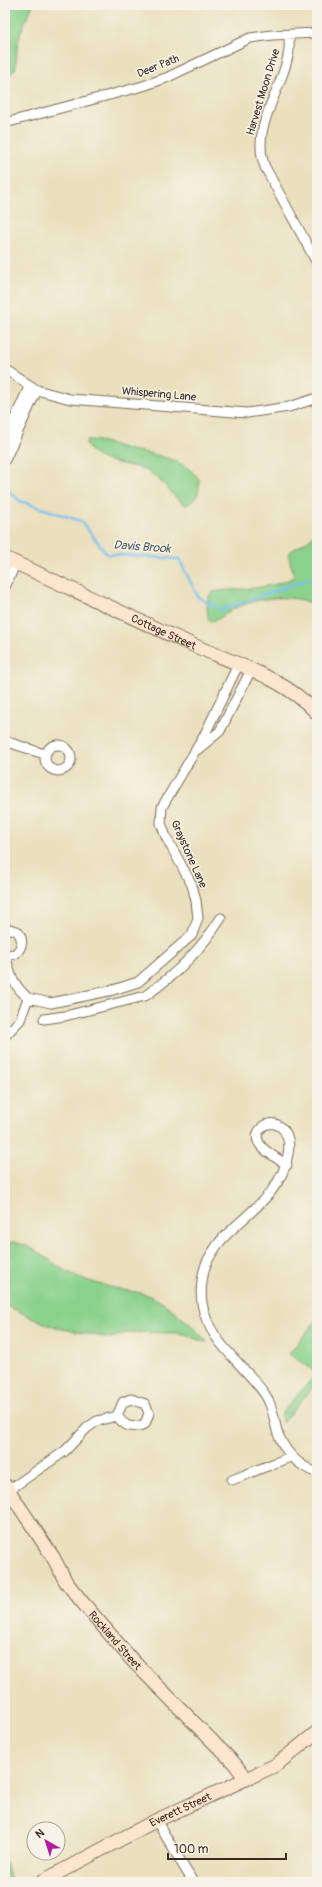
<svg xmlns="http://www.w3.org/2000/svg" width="322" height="1887" viewBox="0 0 322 1887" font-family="Pangolin,sans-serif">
<rect width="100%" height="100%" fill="#f7f3e8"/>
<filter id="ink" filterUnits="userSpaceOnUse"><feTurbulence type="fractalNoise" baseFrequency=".025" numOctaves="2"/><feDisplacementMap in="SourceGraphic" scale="8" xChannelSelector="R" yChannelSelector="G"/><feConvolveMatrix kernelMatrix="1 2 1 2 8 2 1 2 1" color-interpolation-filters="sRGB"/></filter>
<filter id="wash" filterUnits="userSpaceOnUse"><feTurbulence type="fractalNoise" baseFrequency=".012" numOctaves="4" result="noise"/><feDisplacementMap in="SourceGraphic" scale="16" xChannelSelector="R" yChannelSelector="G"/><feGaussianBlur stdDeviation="0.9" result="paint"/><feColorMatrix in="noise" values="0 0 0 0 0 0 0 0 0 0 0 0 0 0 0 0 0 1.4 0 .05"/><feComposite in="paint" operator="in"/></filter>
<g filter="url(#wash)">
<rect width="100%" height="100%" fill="#eae0be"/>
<path fill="#8ad18c" stroke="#627e55" d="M5,5H33C21,29 16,40 16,68L7,78L5,77Z
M87,440C101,440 111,444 123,448C150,455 180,455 199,479C200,492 198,499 186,505C170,496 164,479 145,470C126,462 94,465 86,443Z
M317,529V605C290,593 259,597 233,609C224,614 219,621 209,621C207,612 205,598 213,592C239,588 271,590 294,577L288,553L310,539Z
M11,1242C35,1244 49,1263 70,1273C86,1281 105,1286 123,1290C131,1291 139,1292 147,1295C165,1301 195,1327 207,1342L200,1341L186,1334L176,1333L130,1332L111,1338L92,1335L53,1327L7,1306L5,1303V1244Z
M317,1319V1386H314L282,1423L281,1414L317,1373L289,1354Z
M5,1860L11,1882H5Z"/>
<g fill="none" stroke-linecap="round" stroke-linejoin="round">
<path stroke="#78bff0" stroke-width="2.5" d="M5,488L20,501L81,521L107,554L179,559L198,597L221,610L317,576"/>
</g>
</g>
<g filter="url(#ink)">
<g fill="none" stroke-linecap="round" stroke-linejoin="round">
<defs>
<path id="street" d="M289,35C289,42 290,49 288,56C281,92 250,129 265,167L317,263
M5,123L143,86L166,78L250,38L272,35L317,33
M5,369L37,390L70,399L247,413L289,407L317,398
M5,440L29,387
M5,460L37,390
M5,587L16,563
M5,741L44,754
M45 758a13 13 0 1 1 26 0a13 13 0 1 1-26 0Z
M197,750L220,731L251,670
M5,928L17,931C24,939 23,947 15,954L5,955
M6,956C9,974 14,986 28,998
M44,1019L65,1016L145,996C174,976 202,948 221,918
M5,1036L20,1020L28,998L51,1003L113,990L138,982L192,935L198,918L196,901L192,885L166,837L161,823L162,807L204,736L238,665
M287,1165C278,1158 250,1146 259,1131C262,1127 264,1124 269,1124C277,1122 285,1129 287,1136C289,1141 289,1149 288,1154C283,1191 249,1212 225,1236C219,1242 213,1251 209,1258C202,1270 200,1290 202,1303C208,1343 245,1364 266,1396C273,1407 274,1419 277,1431C284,1452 297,1465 317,1473
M232,1480L290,1457
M9,1490L65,1451L87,1428L97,1421L117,1416C125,1427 132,1429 145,1424L149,1413L145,1404L131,1399L123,1402L117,1416
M156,1820L193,1882"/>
<g id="secondary">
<path id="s1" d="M5,558C68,587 130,617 193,645C236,664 284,678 317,713"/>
<path id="s2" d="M5,1485L53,1557L66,1582L83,1603L133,1661L234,1763L246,1779"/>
<path id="s3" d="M41,1882L153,1822L276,1765L317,1732"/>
</g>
</defs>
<use href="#street" stroke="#786a56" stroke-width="11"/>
<use href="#secondary" stroke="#786a56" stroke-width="15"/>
<use href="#street" stroke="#fff" stroke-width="9"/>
<use href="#secondary" stroke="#fbe5cf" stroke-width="13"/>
</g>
</g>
<g text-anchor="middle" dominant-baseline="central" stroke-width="3" stroke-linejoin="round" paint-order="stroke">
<g font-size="11" fill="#3b2a1e" stroke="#f7f3e8">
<text transform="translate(158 66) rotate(-22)">Deer Path</text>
<text transform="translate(263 92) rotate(-73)">Harvest Moon Drive</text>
<text transform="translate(159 394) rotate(5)">Whispering Lane</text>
<text stroke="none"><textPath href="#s1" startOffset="175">Cottage Street</textPath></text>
<text transform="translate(189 854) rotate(66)">Graystone Lane</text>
<text stroke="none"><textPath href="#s2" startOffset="191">Rockland Street</textPath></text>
<text stroke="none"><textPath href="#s3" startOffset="157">Everett Street</textPath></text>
</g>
<g font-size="12" font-style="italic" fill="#4d575d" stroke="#f7f3e8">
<text transform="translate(142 547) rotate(4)">Davis Brook</text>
</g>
</g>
<rect width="322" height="1887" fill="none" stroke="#f7f3e8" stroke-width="20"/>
<g transform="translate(46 1841) rotate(321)"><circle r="19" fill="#f7f3e8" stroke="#aca397"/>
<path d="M0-3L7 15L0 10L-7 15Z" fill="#b5179e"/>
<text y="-6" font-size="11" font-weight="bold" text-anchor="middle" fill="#3b2a1e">N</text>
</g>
<path d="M168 1853v6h118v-6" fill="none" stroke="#3b2a1e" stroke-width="2"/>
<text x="174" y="1853" font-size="12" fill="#3b2a1e" stroke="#f7f3e8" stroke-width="3" paint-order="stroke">100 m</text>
</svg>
